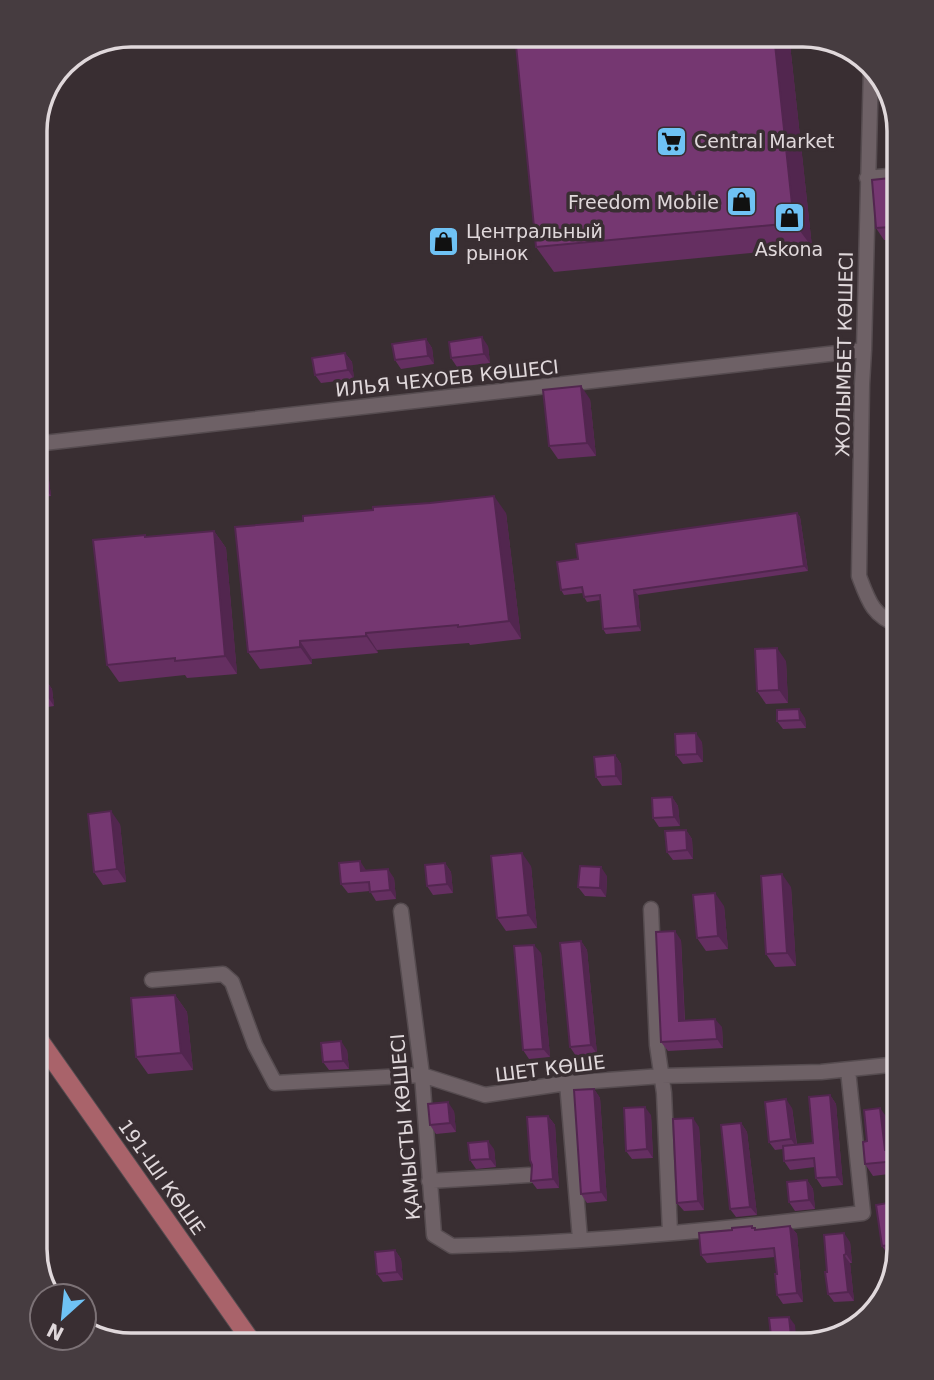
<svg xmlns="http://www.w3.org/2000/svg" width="934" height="1380" viewBox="0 0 934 1380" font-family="'DejaVu Sans',sans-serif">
<rect width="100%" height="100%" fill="#392e32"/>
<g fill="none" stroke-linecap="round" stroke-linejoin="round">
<defs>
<path id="minor" d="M871,67L864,350L862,384L859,576C868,600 873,617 899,625
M867,178L899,175
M35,444L864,350
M651,909L657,1045L664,1093L670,1233
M401,911L422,1075L434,1235L452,1246C589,1243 727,1229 863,1213L848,1070
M152,980L223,974L232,982L255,1045L275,1083L422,1075L485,1095L567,1083L661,1076L821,1072L899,1064
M567,1083L580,1239
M429,1181L529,1175"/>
<path id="major" d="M35,1034L254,1345"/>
</defs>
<use href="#minor" stroke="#564c50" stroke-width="17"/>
<use href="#major" stroke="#564c50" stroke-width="20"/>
<use href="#minor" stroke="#6e6166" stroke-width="14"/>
<use href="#major" stroke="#a9636a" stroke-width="18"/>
</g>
<path fill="#652f61" d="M196,35H220V36L197,38Z
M789,35L812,247L554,272L536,247Z
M872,68L886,83L887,86L880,85L872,73Z
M899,177V310L894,303L891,240H884L876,228Z
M426,339L432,348L434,364L401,369L395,360Z
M488,346L490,363L457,367L451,358Z
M345,353L352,362L354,379L321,383L315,375Z
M590,399L596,456L558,459L549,446Z
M35,457L47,465L51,496L35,498Z
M506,513L521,639L470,645L469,643L377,650L378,653L312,659V664L260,669L248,652Z
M797,513L800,517L808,571L638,595L641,631L606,634L603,629L600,600L587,602L584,597L583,593L564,595L561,590L578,559Z
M214,531L226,548L237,674L187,678L185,675L119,682L107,665L146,537Z
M35,592L44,678L52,689L54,706L35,709Z
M786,661L788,703L766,704L757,691Z
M805,718L806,728L783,729L777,721Z
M702,742L703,762L683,764L676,755Z
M615,755L621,764L622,785L602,786L596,777Z
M672,797L678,806L680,826L659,827L653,818Z
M120,824L126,882L103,885L94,872Z
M686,830L692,839L693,859L673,860L667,852Z
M445,863L451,872L453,893L433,895L427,886Z
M531,866L537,928L506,931L497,918Z
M366,870L394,878L396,899L376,901L370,891L348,893L341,884Z
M607,876L606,897L585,896L578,887Z
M791,887L796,966L775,967L766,954Z
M724,906L728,949L706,951L697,938Z
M681,940L685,1021L722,1027L723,1048L668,1051L661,1042Z
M581,941L587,950L597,1054L576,1056L570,1047Z
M541,953L550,1057L529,1059L523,1050Z
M175,995L187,1012L193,1070L148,1074L136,1057Z
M347,1050L349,1069L329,1070L323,1062Z
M594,1089L600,1098L607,1201L587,1203L581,1194Z
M830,1095L836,1104L843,1185L822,1187L816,1178L815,1167L790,1170L784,1161L783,1149L775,1150L769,1142L792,1108L797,1144L813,1143Z
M454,1111L456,1132L436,1134L430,1125Z
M651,1115L653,1158L632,1159L626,1151Z
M548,1116L555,1125L559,1188L537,1189L531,1181Z
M888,1119L892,1150L899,1149V1192L897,1173L873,1176L865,1164L867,1141Z
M741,1123L747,1132L757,1215L736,1217L730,1209Z
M699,1127L704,1210L684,1211L677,1203Z
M494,1149L496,1167L476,1169L470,1160Z
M807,1180L813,1189L815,1209L795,1211L789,1202Z
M899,1201V1249L896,1258L891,1259L882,1246Z
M790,1226L797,1234L803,1302L783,1304L777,1295V1274L775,1257L707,1263L701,1255L754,1228L756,1230Z
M850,1242L852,1263H850L854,1301L834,1302L828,1294L827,1272Z
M395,1250L401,1259L403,1280L383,1282L377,1274Z"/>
<path fill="#52264f" d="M774,35H789L812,247L794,223Z
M482,337L488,346L490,363L484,354Z
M426,339L432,348L434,364L428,356Z
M345,353L352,362L354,379L348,370Z
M581,386L590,399L596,456L587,443Z
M41,456L47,465L51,496L45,488Z
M494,496L506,513L521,639L509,621Z
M797,513L800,517L808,571L804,566Z
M214,531L226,548L237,674L225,656Z
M634,590L638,595L641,631L638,626Z
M35,592L44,678L52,689L54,706L37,681L35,675Z
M366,633L377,650L378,653L366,636Z
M300,641L312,659V664L300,647Z
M777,648L786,661L788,703L779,690Z
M799,709L805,718L806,728L800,720Z
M696,733L702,742L703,762L697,754Z
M615,755L621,764L622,785L616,776Z
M672,797L678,806L680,826L674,817Z
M111,811L120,824L126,882L117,869Z
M686,830L692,839L693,859L687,850Z
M522,853L531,866L537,928L528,915Z
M360,861L366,870L367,880L361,871Z
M445,863L451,872L453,893L447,884Z
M601,867L607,876L606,897L600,888Z
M388,869L394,878L396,899L390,890Z
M782,874L791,887L796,966L787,953Z
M715,893L724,906L728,949L718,936Z
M675,931L681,940L685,1030L679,1021Z
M581,941L587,950L597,1054L591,1045Z
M534,945L541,953L550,1057L543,1049Z
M175,995L187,1012L193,1070L181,1053Z
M715,1019L722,1027L723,1048L717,1039Z
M341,1041L347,1050L349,1069L343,1061Z
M594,1089L600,1098L607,1201L601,1192Z
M830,1095L836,1104L843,1185L837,1177Z
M786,1099L792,1108L797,1148L791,1139Z
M448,1102L454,1111L456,1132L450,1123Z
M645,1107L651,1115L653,1158L647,1149Z
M880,1108L888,1119L893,1162L885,1150Z
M548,1116L555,1125L559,1188L553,1179Z
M693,1118L699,1127L704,1210L698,1201Z
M741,1123L747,1132L757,1215L750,1207Z
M488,1141L494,1149L496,1167L490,1159Z
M807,1180L813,1189L815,1209L809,1200Z
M790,1226L797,1234L803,1302L797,1293Z
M844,1233L850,1242L852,1263L846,1254Z
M395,1250L401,1259L403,1280L397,1272Z
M844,1255L850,1263L854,1301L848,1292Z
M789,1317L795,1325L797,1345H792Z"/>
<path fill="#753771" stroke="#52264f" stroke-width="2" d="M515,35H774L794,223L536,247Z
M899,177V195H897L899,214V302L894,303L890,227L876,228L872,180Z
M482,337L484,354L451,358L449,342Z
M426,339L428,356L395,360L392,344Z
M345,353L348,370L315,375L312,358Z
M581,386L587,443L549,446L543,390Z
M41,456L45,488L35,489V457Z
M494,496L509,621L458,627V625L366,633V636L300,641V647L248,652L235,527L303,521V516L373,510V507L430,503Z
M797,513L804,566L634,590L638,626L603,629L600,595L584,597L582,587L561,590L557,562L578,559L576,544Z
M214,531L225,656L175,661V658L107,665L93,540L145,535V537Z
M777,648L779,690L757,691L755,649Z
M35,665L37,681L35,682Z
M799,709L800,720L777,721V710Z
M696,733L697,754L676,755L675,734Z
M615,755L616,776L596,777L594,757Z
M672,797L674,817L653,818L652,798Z
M111,811L117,869L94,872L88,814Z
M686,830L687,850L667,852L665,831Z
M522,853L528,915L497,918L491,856Z
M360,861L361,871L388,869L390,890L370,892L369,882L341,884L339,863Z
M445,863L447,884L427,886L425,865Z
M580,866L601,867L600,888L578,887Z
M782,874L787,953L766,954L761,876Z
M715,893L718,936L697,938L693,895Z
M675,931L679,1021L715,1019L717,1039L661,1042L656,932Z
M581,941L591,1045L570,1047L560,943Z
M534,945L543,1049L523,1050L514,946Z
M175,995L181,1053L136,1057L131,998Z
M341,1041L343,1061L323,1062L321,1043Z
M594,1089L601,1192L581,1194L574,1090Z
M830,1095L837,1177L816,1178L814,1158L784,1161L783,1146L813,1143L809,1097Z
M786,1099L791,1139L769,1142L765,1102Z
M448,1102L450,1123L430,1125L428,1104Z
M645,1107L647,1149L626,1151L624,1108Z
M880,1108L885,1150L899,1149V1191L896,1161L865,1164L863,1142L867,1141L864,1110Z
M548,1116L553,1179L531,1181L532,1165L530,1160L527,1117Z
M693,1118L698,1201L677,1203L673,1119Z
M741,1123L750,1207L730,1209L721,1125Z
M488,1141L490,1159L470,1160L468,1143Z
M807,1180L809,1200L789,1202L787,1182Z
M899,1201V1244L882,1246L876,1205Z
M752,1226V1228H755V1230L790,1226L797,1293L777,1295L775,1274H777L774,1248L701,1255L699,1233L732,1230V1228Z
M844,1233L846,1254L844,1255L848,1292L828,1294L825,1272H827L824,1235Z
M395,1250L397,1272L377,1274L375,1252Z
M789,1317L792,1345H772L769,1318Z
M853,1329L851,1332L833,1337L832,1331Z"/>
<defs>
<symbol id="supermarket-square" viewBox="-11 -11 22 22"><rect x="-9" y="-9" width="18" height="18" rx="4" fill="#6fc2f4" stroke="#392e32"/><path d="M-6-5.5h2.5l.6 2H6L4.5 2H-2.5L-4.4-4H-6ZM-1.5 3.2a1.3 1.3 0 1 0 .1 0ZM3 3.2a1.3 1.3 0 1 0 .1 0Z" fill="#111"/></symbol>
<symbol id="shop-square" viewBox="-11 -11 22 22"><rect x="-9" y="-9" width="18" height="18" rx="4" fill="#6fc2f4" stroke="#392e32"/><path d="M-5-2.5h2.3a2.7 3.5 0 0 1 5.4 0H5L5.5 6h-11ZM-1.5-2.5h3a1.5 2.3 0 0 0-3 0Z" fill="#111"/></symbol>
</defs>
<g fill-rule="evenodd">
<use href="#supermarket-square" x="654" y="124" width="35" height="35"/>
<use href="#shop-square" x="724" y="184" width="35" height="35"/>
<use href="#shop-square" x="772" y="200" width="35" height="35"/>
<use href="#shop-square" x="426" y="224" width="35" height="35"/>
</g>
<g text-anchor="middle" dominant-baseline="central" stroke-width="7" stroke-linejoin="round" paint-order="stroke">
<g font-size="19" fill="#e0d8db" stroke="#392e32" text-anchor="start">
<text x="694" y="141">Central Market</text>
<text x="719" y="202" text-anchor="end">Freedom Mobile</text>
<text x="466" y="231">Центральный<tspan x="466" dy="22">рынок</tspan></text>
<text x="789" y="249" text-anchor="middle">Askona</text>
</g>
<g font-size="19" fill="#e0d8db" stroke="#392e32">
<text transform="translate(844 354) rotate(-89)">ЖОЛЫМБЕТ КӨШЕСІ</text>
<text transform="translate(447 378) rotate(-6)">ИЛЬЯ ЧЕХОЕВ КӨШЕСІ</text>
<text transform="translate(550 1068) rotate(-7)">ШЕТ КӨШЕ</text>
<text transform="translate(405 1127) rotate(-95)">ҚАМЫСТЫ КӨШЕСІ</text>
<text transform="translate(162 1177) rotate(55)">191-ШІ КӨШЕ</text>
</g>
</g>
<path d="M0 0H934V1380H0ZM131 47H803A84 84 0 0 1 887 131V1249A84 84 0 0 1 803 1333H131A84 84 0 0 1 47 1249V131A84 84 0 0 1 131 47Z" fill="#463c40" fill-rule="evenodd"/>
<path fill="none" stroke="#e0d8db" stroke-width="3.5" d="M131 47H803A84 84 0 0 1 887 131V1249A84 84 0 0 1 803 1333H131A84 84 0 0 1 47 1249V131A84 84 0 0 1 131 47Z"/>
<g transform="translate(63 1317) rotate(207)"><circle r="33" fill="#392e32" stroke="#7c7276" stroke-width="2"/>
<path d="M0-5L12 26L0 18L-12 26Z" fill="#6fc2f4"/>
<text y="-10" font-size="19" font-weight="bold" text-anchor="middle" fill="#e0d8db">N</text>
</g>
</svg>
